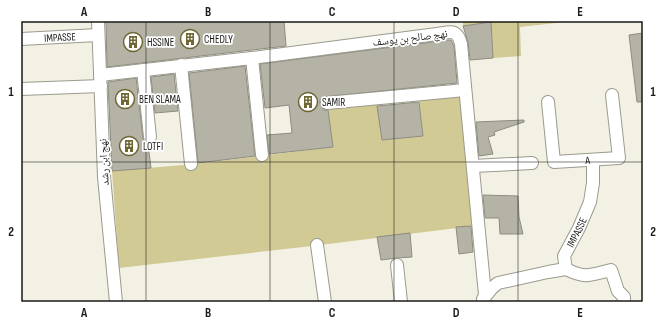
<svg xmlns="http://www.w3.org/2000/svg" width="664" height="323" viewBox="0 0 664 323" font-family="'Sofia Sans Condensed','Noto Naskh Arabic',sans-serif">
<rect width="100%" height="100%" fill="#f3f1e4"/>
<path fill="#d1ca95" d="M463,21H574L520,27L521,56L493,58L491,23L463,26Z
M457,95L462,101L473,226L312,246L119,268L112,171L195,164L333,147L328,108L377,103L382,140L423,136L419,98Z"/>
<path fill="#b5b3a6" stroke="#8d8c80" d="M106,21H284L286,46L107,67Z
M491,22L493,58L470,60L468,42L463,26Z
M643,33V102H637L629,35Z
M447,40H451L454,46L457,83L323,97L320,100V104L324,110H328L333,147L269,154L267,135L292,133L289,105L265,108L260,64Z
M245,66L255,156L198,163L189,73Z
M174,74L178,111L155,113L151,77Z
M136,78L143,138L144,142L148,144L151,168L112,171L108,82Z
M419,102L423,136L382,140L377,106Z
M524,120V122L494,132L495,135L488,137L493,154L479,156L476,122Z
M483,195L518,196L519,217L523,234H500L499,218H485Z
M471,226L473,252L459,254L456,227Z
M410,233L412,257L397,258L381,260L377,237Z"/>
<g fill="none" stroke-linecap="round" stroke-linejoin="round">
<defs>
<g id="minor">
<path d="M98,21L104,177L116,302"/>
<path id="s1" d="M21,39L98,35"/>
<path d="M252,58L262,155"/>
<path d="M181,65L191,164"/>
<path d="M143,70L150,137"/>
<path d="M100,75L252,58L437,34C450,32 457,28 461,44L485,295"/>
<path d="M21,89L101,86"/>
<path id="s2" d="M548,102L554,162L619,158L612,95"/>
<path d="M327,103L465,90"/>
<path d="M473,166L532,163"/>
<path d="M317,245L325,302"/>
<path d="M397,265L401,302"/>
<path id="s3" d="M566,269L564,256L579,228L590,202L593,183V160"/>
<path d="M566,269C586,279 590,275 611,270L618,291L624,297V302"/>
<path d="M483,299L492,288L498,283L548,272L566,269"/>
</g>
</defs>
<use href="#minor" stroke="#9b9a8e" stroke-width="14"/>
<use href="#minor" stroke="#fff" stroke-width="12"/>
</g>
<path fill="none" stroke="#1b1a16" stroke-width="1" stroke-opacity="0.55" d="M146,21V302M270,21V302M394,21V302M518,21V302M21,162H643"/>
<defs>
<symbol id="building-ring" viewBox="-11 -11 22 22"><circle r="9.5" fill="#fff" stroke="#6e6734" stroke-width="1.5"/><path d="M-4-6H4V6H1V3H-1V6H-4ZM-2.5-4.3h1.7v1.8h-1.7ZM.8-4.3h1.7v1.8H.8ZM-2.5-1h1.7V.8h-1.7ZM.8-1h1.7V.8H.8Z" fill="#6e6734"/></symbol>
</defs>
<g fill-rule="evenodd">
<use href="#building-ring" x="179" y="28" width="22" height="22"/>
<use href="#building-ring" x="122" y="31" width="22" height="22"/>
<use href="#building-ring" x="114" y="88" width="22" height="22"/>
<use href="#building-ring" x="297" y="91" width="22" height="22"/>
<use href="#building-ring" x="118" y="135" width="22" height="22"/>
</g>
<g text-anchor="middle" dominant-baseline="central" stroke-width="3.5" stroke-linejoin="round" paint-order="stroke">
<g font-size="11" fill="#1b1a16" stroke="#fff">
<text stroke="none"><textPath href="#s1" startOffset="39">IMPASSE</textPath></text>
<text transform="translate(410 38) rotate(-7)">نهج صالح بن يوسف</text>
<text stroke="none"><textPath href="#s2" startOffset="94">A</textPath></text>
<text transform="translate(104 162) rotate(-93)">نهج ابن رشد</text>
<text stroke="none"><textPath href="#s3" startOffset="40">IMPASSE</textPath></text>
</g>
<g font-size="11" fill="#1b1a16" stroke="#fff" text-anchor="start">
<text x="204" y="39">CHEDLY</text>
<text x="147" y="42">HSSINE</text>
<text x="139" y="99">BEN SLAMA</text>
<text x="322" y="102">SAMIR</text>
<text x="143" y="146">LOTFI</text>
</g>
</g>
<rect width="664" height="323" fill="none" stroke="#ffffff" stroke-width="44"/>
<rect x="22" y="22" width="620" height="279" fill="none" stroke="#1b1a16" stroke-width="1.5"/>
<g font-size="13" text-anchor="middle" font-weight="bold" fill="#1b1a16">
<text x="84" y="16">A</text>
<text x="208" y="16">B</text>
<text x="332" y="16">C</text>
<text x="456" y="16">D</text>
<text x="580" y="16">E</text>
<text x="11" y="96">1</text>
<text x="653" y="96">1</text>
<text x="11" y="236">2</text>
<text x="653" y="236">2</text>
<text x="84" y="317">A</text>
<text x="208" y="317">B</text>
<text x="332" y="317">C</text>
<text x="456" y="317">D</text>
<text x="580" y="317">E</text>
</g>
</svg>
